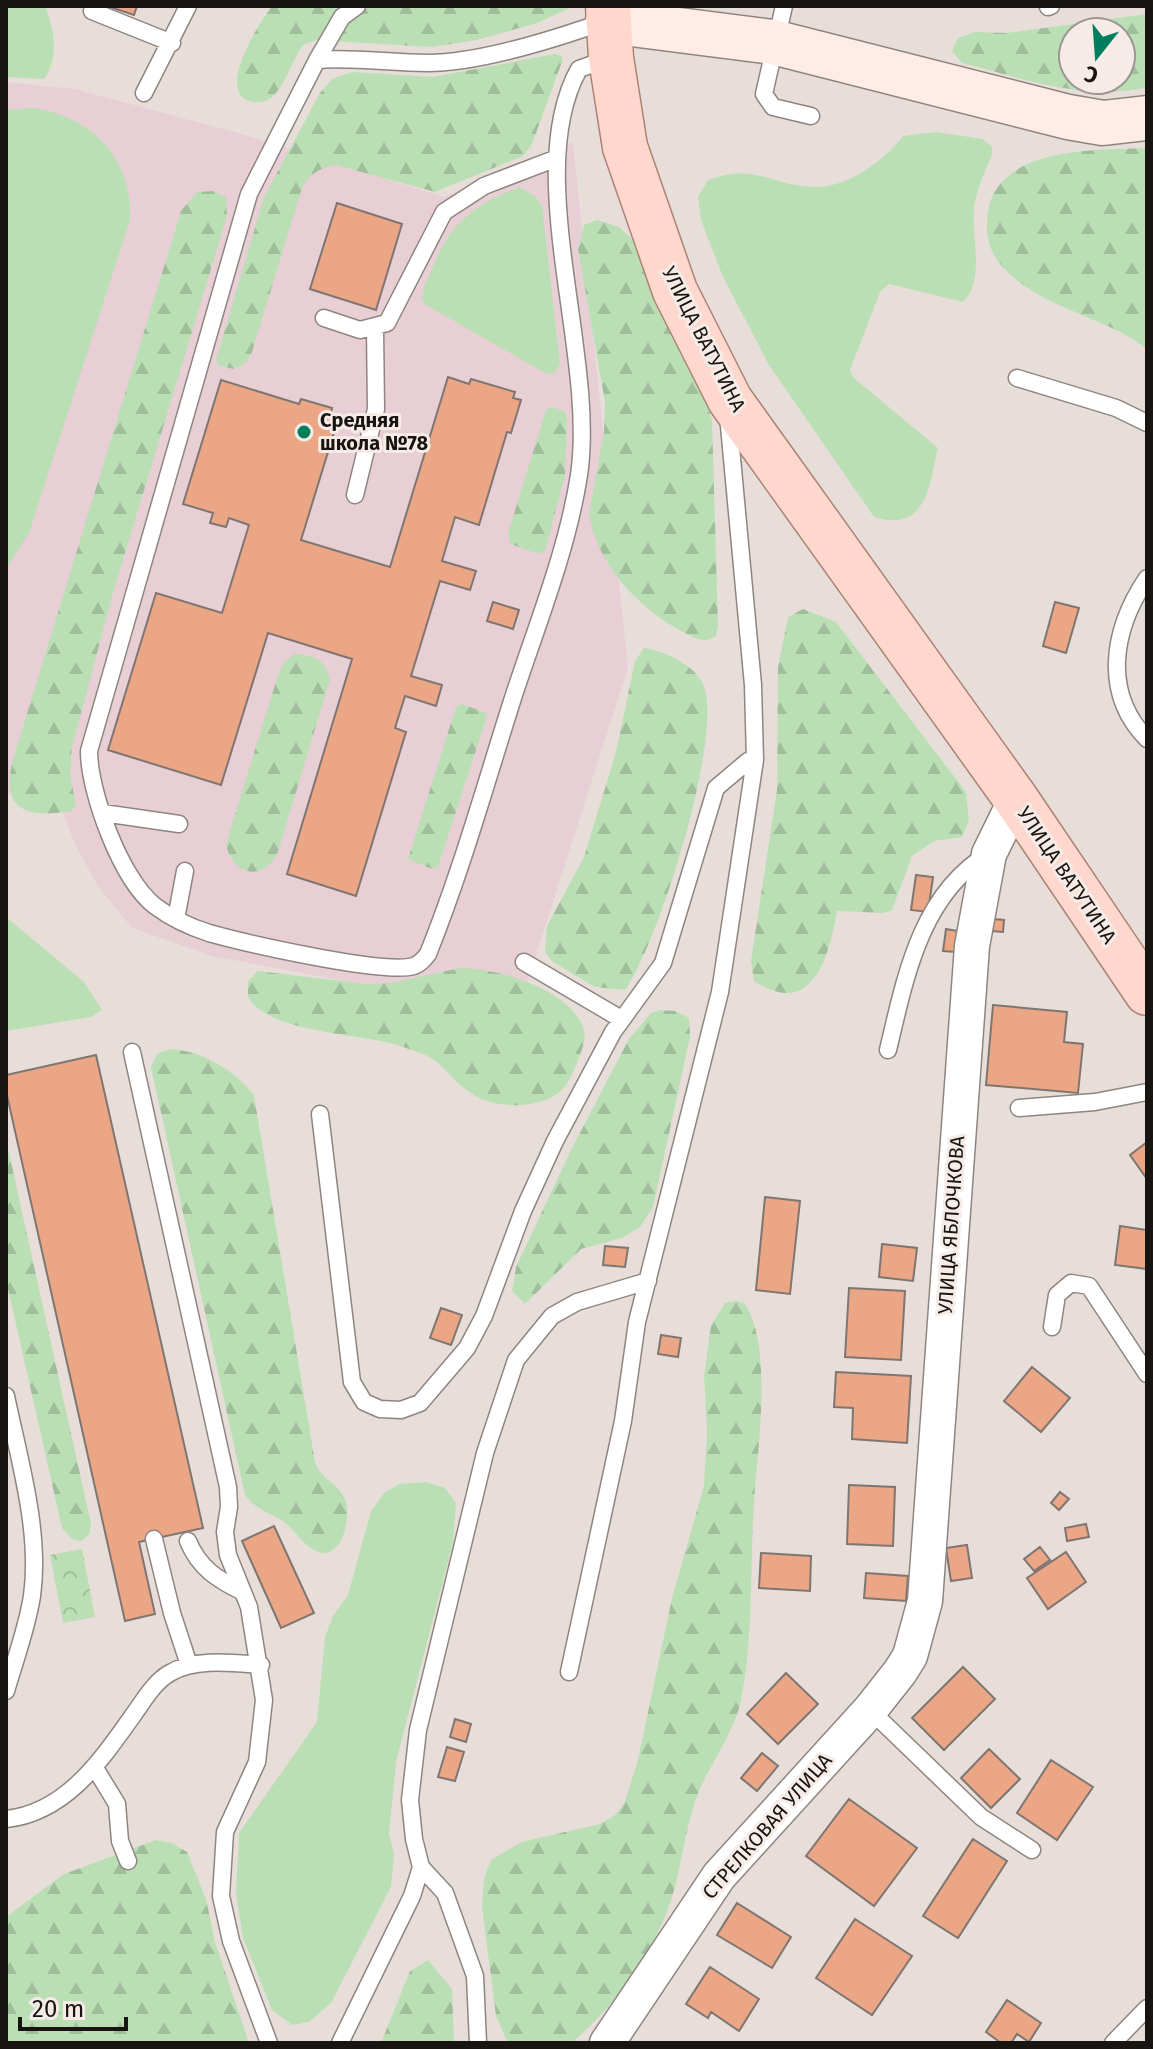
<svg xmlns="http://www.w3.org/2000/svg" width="1153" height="2049" viewBox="0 0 1153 2049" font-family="'Fira Sans',sans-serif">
<defs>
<pattern id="forest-firs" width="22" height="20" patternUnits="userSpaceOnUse" patternTransform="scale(2)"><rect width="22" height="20" fill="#bbdfb5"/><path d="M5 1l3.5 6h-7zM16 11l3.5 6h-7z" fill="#a0be9b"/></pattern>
<pattern id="park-crowns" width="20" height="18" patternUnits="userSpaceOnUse" patternTransform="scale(2)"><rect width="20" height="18" fill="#bbdfb5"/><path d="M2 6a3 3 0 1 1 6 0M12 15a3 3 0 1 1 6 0" fill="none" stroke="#a0be9b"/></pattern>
</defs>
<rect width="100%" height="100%" fill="#e8ded9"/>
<path fill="#e8cfd6" d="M6,82L75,89L238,133L444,197L573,143L628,668L517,1014L212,956L132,928L97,885L74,842L54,789L6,794Z"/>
<path fill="#bbdfb5" d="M6,6H45C54,29 60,57 44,79L6,77Z
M33,108C91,116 134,159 130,220L29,533L6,569V110Z
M936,132L983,139L992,147V155C985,171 978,186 975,203C969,233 987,279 963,302L889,284L880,292L850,370L854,378L938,448C929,486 927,533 874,517L769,365L723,277L701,220L698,197L708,180C757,163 769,185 812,187C849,188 882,162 903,136Z
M519,187L535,196L542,206L560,364L554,373H545L426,305L422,299C423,286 429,276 434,264C453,219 476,205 519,187Z
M6,917L84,982L102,1010L91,1017L6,1031Z
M426,1482L445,1488L456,1503L453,1542L396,1762L389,1833L394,1854L391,1887L331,2003L309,2022L292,2025L272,2010L243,1938L236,1893L239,1833L317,1722L325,1637L333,1616L348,1595L371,1511L385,1492L400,1484Z"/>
<path fill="url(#forest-firs)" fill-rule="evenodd" d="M272,6H574L537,23L477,40L432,47L316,40L303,45C292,60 287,81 275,94C270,101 261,103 253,102C213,95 259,23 272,6Z
M1147,14V87C1084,102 1023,78 962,63L952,51L958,38L975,32L1006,33ZM1073,32H1121V80H1073Z
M555,54L562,56V62L532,144L523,156L435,192L336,165C319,168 307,175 301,191L252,352L245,364L233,369L218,365L216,360L264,197L320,93L332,79L352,72L433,77Z
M1147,148V349C1109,319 1057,312 1018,281C997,265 985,247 987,220C991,146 1093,150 1147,148Z
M213,191L226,197L227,216L113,593L72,747L70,775L76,804L72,811C27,818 0,812 13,759L181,211L197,192Z
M597,220L619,227L633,240L703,389L712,420L718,626L716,636C704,645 695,638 683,632C639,609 597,565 589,514L604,432L605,402L578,249L584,225Z
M551,407L564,411L567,417L565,475L545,551L539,554L510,544L508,533L546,410Z
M803,609L836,622L966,792L969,820L962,837L934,841L912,856L892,910L884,913L837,911C829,956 813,1020 754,981L751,961L777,790L778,667L788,617Z
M644,648C663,650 697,666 704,686C723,739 658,944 625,990L595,987L553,962L545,952L547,926L584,857L616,752L635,661Z
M295,654C315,655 324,659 330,679L278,852C264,883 232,875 226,844L278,675L285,661Z
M462,704L484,712L487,716L438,867L432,869L408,859L456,707Z
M460,968C497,968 572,989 584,1030C587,1040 580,1055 576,1065C570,1080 563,1094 546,1100C520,1109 487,1107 465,1089C452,1079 444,1065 429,1057C421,1052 410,1050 401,1046C361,1033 270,1034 248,997V982L257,971L368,984L390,983Z
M660,1010L675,1011L689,1018L690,1037L653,1207L640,1227L622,1238L581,1249L525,1304L512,1291L516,1267L572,1148L629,1039L651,1013Z
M170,1049C203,1051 234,1070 254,1095L315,1462C322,1482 343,1484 347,1506C348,1518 346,1532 340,1542C319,1574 296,1528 281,1520C267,1512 254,1508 245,1495L151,1067L157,1054Z
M6,1139L91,1524L90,1533L82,1541L73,1540L62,1528L6,1280Z
M735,1301L744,1303C772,1341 759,1442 755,1488C749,1558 755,1632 741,1700C733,1737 708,1765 696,1799C685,1830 682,1863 673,1894C656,1951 616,2004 572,2043H508L496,2016L482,1907L484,1878L491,1860L521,1842L600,1824L615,1815L624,1804L638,1760L672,1598L704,1486L707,1432L704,1376L711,1325L725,1303Z
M156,1840L172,1843L187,1852L206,1899L215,1942L249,2043H6V1917L64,1874Z
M428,1960L452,1989L454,2043H381L410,1971Z"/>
<path fill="url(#park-crowns)" d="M82,1549L95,1617L63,1623L50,1555Z"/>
<path fill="#eba686" stroke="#7f7672" stroke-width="2" d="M107,6H137L134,15Z
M337,203L402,224L376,310L310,289Z
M448,377L469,384L471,379L515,392L513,398L521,400L511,433L507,432L479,525L455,517L442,561L476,571L470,590L440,581L411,676L442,685L436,706L405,696L395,728L406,732L356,896L287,874L352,659L268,633L221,785L108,750L156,593L222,613L249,525L229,518L226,527L210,523L213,513L183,504L221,380L299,404L301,399L332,408L331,413L339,416L301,540L390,567Z
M493,602L519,610L513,629L487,621Z
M1055,602L1079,608L1066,653L1043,646Z
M916,875L933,877L928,912L911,910Z
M993,919L1004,920L1003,932L992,931Z
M946,929L958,931L956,952L943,951Z
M993,1005L1067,1012L1064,1042L1083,1044L1078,1093L986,1085Z
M96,1055L203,1528L139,1542L155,1614L125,1621L6,1091V1075Z
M1147,1142V1179L1130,1155Z
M765,1197L800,1201L790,1294L756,1290Z
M1120,1226L1147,1230V1269L1115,1265Z
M882,1244L917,1248L913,1281L879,1277Z
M605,1246L628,1248L625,1267L603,1265Z
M849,1288L905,1291L901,1360L845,1357Z
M441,1308L462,1315L451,1345L430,1338Z
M661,1335L681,1338L678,1357L658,1354Z
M1032,1367L1070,1398L1041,1432L1004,1401Z
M836,1372L911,1376L907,1443L852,1439L853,1408L834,1407Z
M849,1485L895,1487L893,1546L847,1544Z
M1060,1492L1069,1499L1059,1510L1051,1503Z
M1086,1524L1089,1537L1067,1541L1065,1528Z
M274,1526L314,1613L281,1628L242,1541Z
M967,1545L972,1578L951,1581L946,1548Z
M1040,1547L1050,1560L1034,1571L1024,1559Z
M1066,1552L1086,1582L1048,1609L1027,1578Z
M761,1553L811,1556L810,1591L759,1588Z
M866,1573L908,1576L906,1601L864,1598Z
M963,1667L995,1699L944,1750L912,1718Z
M786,1673L818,1704L778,1744L747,1714Z
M455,1719L471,1724L466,1742L450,1737Z
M447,1747L464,1752L455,1781L438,1777Z
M989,1749L1020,1779L991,1808L961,1778Z
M762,1753L778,1766L757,1791L741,1778Z
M1051,1760L1093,1787L1057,1840L1017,1813Z
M849,1799L917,1848L874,1906L806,1856Z
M973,1839L1007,1861L958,1938L923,1916Z
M737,1903L791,1937L772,1968L717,1935Z
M855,1919L912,1956L872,2015L816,1978Z
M710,1967L759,1999L739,2031L711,2012L708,2018L686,2004Z
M1007,2000L1041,2023L1029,2042L1017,2034L1011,2043H1001L986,2032Z"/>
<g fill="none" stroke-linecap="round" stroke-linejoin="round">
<defs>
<path id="lane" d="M784,6L764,94L773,107L811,116
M1048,7L1051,6
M92,11L172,43
M606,21C555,39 481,63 427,63C390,63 354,57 317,60L249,194L89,751C89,792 121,880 155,906C171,918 190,927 209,933C245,943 384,975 414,966C420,964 424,959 428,954C461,872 485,786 512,701C536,627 567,552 579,475C597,354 521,173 579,69L610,58
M317,60L342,17L357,6
M144,93L188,6
M324,318L360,330L387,323L444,212L484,186L557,158
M1017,378L1116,408L1147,423
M355,495L376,409L375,328
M1147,578C1112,630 1102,693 1147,739
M103,813L179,824
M176,919L185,871
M524,962L621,1019
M888,1050C905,979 920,895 988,854
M132,1052L228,1487L229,1507L225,1532L228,1555L249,1607L264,1700L257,1762L225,1832L221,1896L231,1941L269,2043
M1019,1108L1095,1102L1147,1092
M320,1114L352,1382L364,1402L380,1409L401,1410L420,1403L467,1348L484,1316L523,1211L555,1141L613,1032L663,963L716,788L748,761L755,760
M1052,1327L1057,1295L1071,1283L1089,1286L1147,1374
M6,1396C19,1459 41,1532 32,1596C27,1628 15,1660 6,1691
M154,1539L172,1613L189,1665
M188,1541C199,1568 218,1580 243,1592
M569,1672L623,1421L637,1322L720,992L755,760L753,685L728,415
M870,1710L981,1817L1032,1850
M95,1768L117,1804L120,1841L128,1861
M6,1819C66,1813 102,1759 134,1714C144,1700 155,1681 170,1673C195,1658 233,1663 261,1665
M340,2043L412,1896L421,1867
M478,2043L475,1976L445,1893L421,1867L414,1839L410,1800L418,1730L485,1453L516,1360L552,1316L577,1302L648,1281
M1113,2043L1147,2008"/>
<path id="street" d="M607,2043L719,1876L870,1710L900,1672L910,1656L925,1601L972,946L989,854L1016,799"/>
<path id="secondary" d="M608,21L773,42L1068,117L1103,123L1147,118"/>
<path id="primary" d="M608,6L611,58L625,147L675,291L730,400L1016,799L1147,993"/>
</defs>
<use href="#lane" stroke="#8e8581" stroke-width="19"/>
<use href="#street" stroke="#8e8581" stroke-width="37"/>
<use href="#secondary" stroke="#8e8581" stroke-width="47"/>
<use href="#primary" stroke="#ad8275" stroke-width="47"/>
<use href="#lane" stroke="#fff" stroke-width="16"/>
<use href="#street" stroke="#fff" stroke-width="34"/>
<use href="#secondary" stroke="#ffece6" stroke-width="44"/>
<use href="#primary" stroke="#fed8cd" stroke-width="44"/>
</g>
<circle fill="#017e5d" stroke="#f6ebe6" stroke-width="3" cx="304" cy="432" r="8"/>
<g text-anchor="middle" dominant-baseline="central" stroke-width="6" stroke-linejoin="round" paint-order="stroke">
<g font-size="20" fill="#171412" stroke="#f6ebe6">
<text transform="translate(704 339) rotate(63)">УЛИЦА ВАТУТИНА</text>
<text transform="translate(1067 875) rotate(56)">УЛИЦА ВАТУТИНА</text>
<text transform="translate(951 1225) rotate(-86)">УЛИЦА ЯБЛОЧКОВА</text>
<text transform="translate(767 1826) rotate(-49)">СТРЕЛКОВАЯ УЛИЦА</text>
</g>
<g font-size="20" font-weight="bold" fill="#171412" stroke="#f6ebe6" text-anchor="start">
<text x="320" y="420">Средняя<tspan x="320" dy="23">школа №78</tspan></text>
</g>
</g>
<rect width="1153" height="2049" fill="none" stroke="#171412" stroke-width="16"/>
<g transform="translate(1097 56) rotate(197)"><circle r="38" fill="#f6ebe6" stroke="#9d9591" stroke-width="2"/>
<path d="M0-6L14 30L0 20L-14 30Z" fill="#017e5d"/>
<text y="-12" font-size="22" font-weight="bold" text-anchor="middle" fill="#171412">С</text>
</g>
<path d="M20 2017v12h106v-12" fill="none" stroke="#171412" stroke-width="4"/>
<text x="32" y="2017" font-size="24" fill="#171412" stroke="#f6ebe6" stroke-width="6" paint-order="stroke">20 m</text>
</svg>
